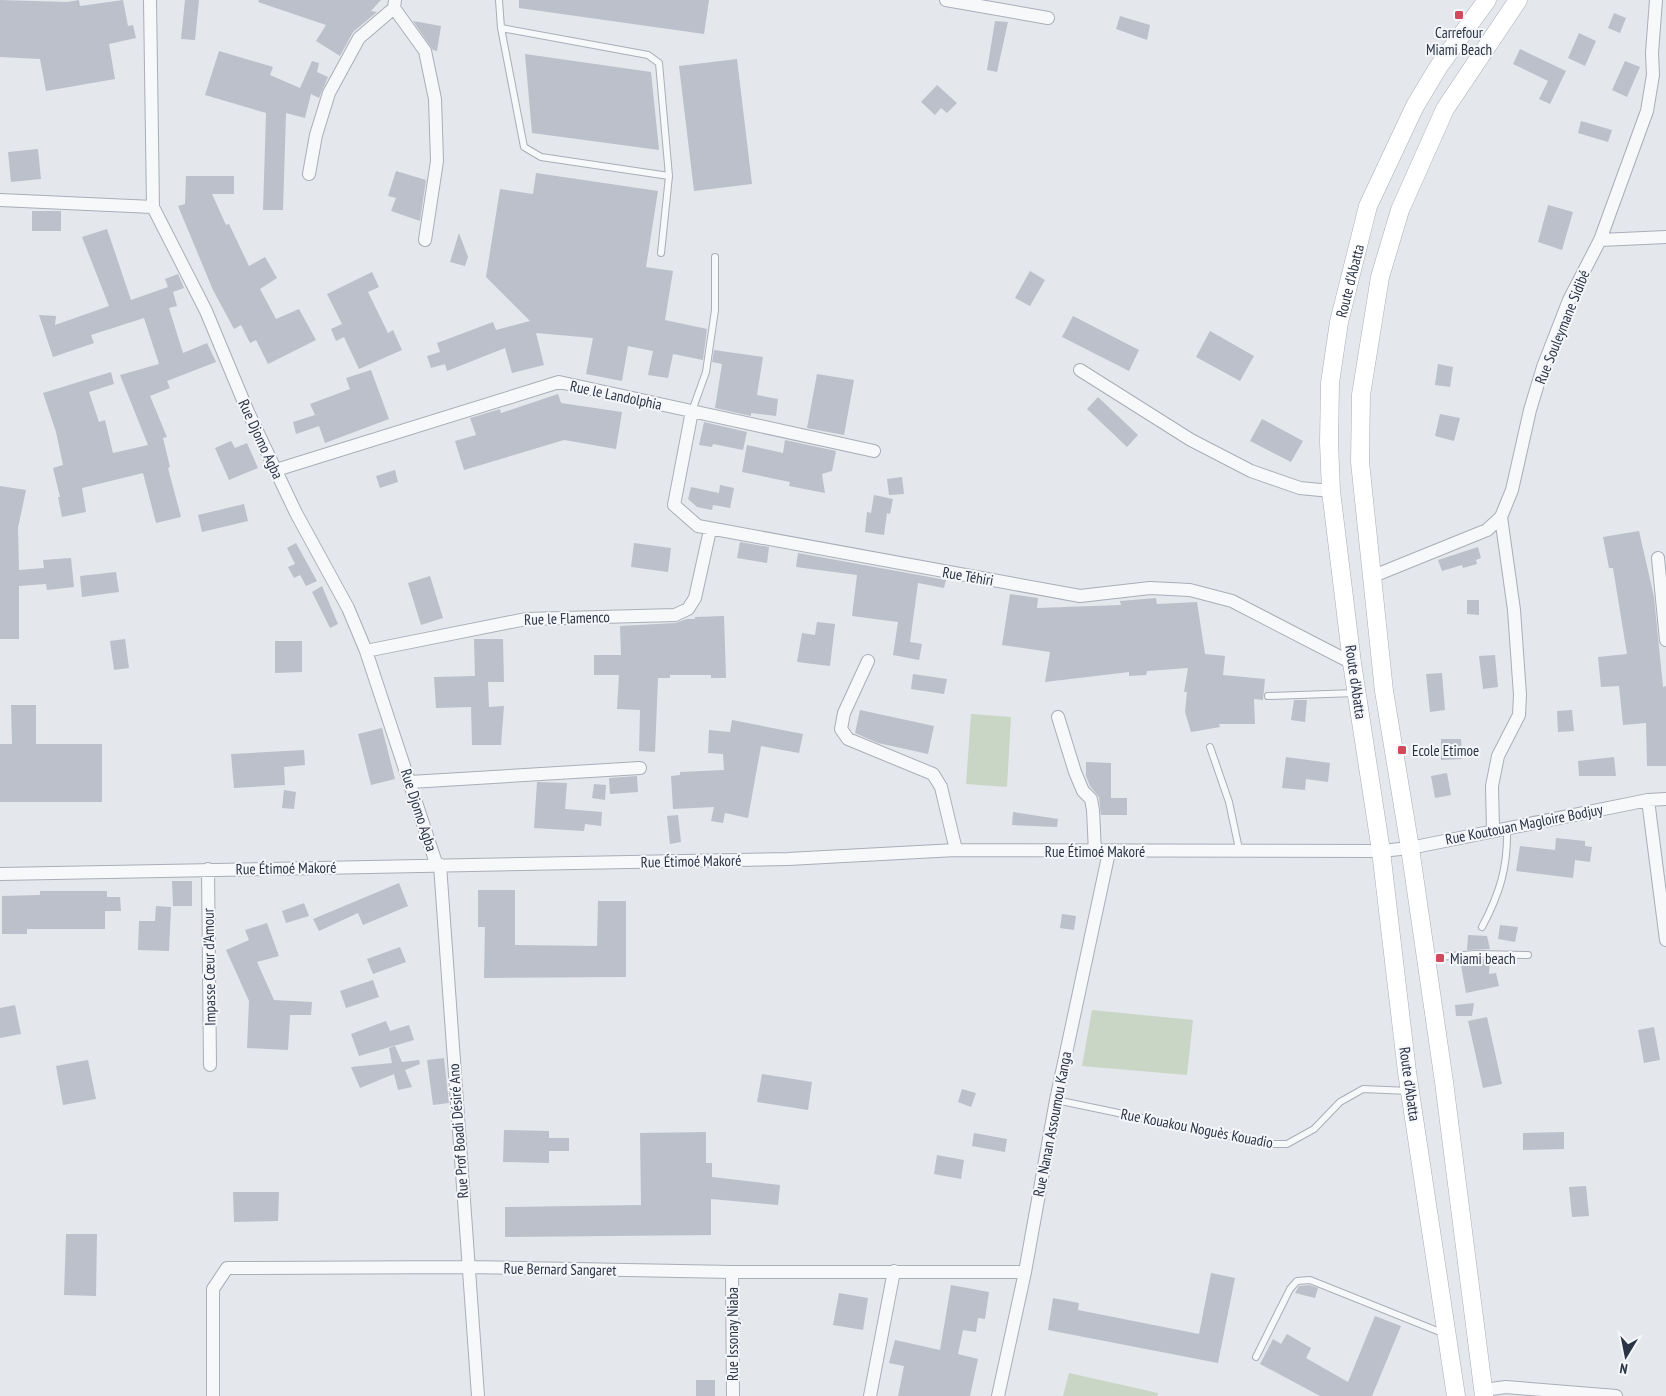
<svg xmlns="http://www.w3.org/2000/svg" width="1666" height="1396" viewBox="0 0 1666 1396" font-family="'PT Sans Narrow',sans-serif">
<rect width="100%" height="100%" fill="#e4e7ec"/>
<path fill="#c9d6c5" d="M971,714L1011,717L1007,787L966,784Z
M1092,1010L1193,1020L1187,1075L1082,1066Z
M1069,1373L1158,1393L1157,1396H1063Z"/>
<path fill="#bbc0ca" d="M0,0L67,2L79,0L80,6L123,0L128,26L133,25L136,38L109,44L115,79L46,91L40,59L0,57Z
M185,0H199L195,40L181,39Z
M259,0H381L371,11L377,12L353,32L340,56L316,41L326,25L258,2Z
M519,0H709L704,34L519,8Z
M1614,13L1626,18L1620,33L1608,28Z
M1120,16L1150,25L1147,40L1116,29Z
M413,21L441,26L437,51L433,50Z
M995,21L1008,22L997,72L987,70Z
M1579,33L1596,41L1585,66L1568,58Z
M1520,49L1566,71L1550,104L1539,99L1548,81L1513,64Z
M219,51L273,67L270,75L300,88L312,61L319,63L317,72L328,77L319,98L311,94L305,118L286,113L283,210H263L266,113L205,95Z
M525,54L651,72L659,150L532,133Z
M737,59L752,184L694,191L679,66Z
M1625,61L1640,67L1627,97L1612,90Z
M937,85L957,103L947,113L941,108L935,115L921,102Z
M1581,121L1612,130L1608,142L1578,133Z
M38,149L41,179L11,182L8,152Z
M396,171L426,180L420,221L391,211L396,198L388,196Z
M536,173L658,191L646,267L673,271L665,320L707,329L703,360L673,354L668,378L648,375L653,351L628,346L622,381L586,374L593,338L536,333L544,365L512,373L505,348L447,371L445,364L431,368L427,356L440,352L437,343L493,322L496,330L530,321L486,277L500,189L533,194Z
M186,176H234V194H212L226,225L229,224L249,266L265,257L277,278L260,289L276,319L299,309L316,340L268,364L256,340L250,343L241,325L234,329L213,290L178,206L185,204Z
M1548,205L1573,212L1562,250L1538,242Z
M32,211H61V231H32Z
M107,229L131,300L168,287L165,279L178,274L184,288L173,292L177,306L169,308L183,353L207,343L216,362L167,381L170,388L150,396L167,437L163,438L170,467L168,468L181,517L156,523L143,473L82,488L86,512L62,517L58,497H60L53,468L63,465L56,432L43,393L111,372L114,384L89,392L99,422L105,420L113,453L148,445L120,375L159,364L144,318L91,335L94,343L53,357L39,315L56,316L55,325L109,306L82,237Z
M459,233L468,257L465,266L450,262Z
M1030,271L1045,280L1030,306L1015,298Z
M372,272L379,287L368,292L388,333L393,330L402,350L359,369L344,337L336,341L331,329L342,324L327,294Z
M1073,316L1139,350L1129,371L1062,337Z
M1210,331L1254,356L1240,381L1196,357Z
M714,350L763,357L757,395L778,399L776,416L751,413V416L715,408L722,364L712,362Z
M1438,364L1453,367L1450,387L1435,385Z
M371,370L389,419L325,443L319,426L296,434L293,422L315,415L310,404L350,389L346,378Z
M817,374L854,380L844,435L807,428Z
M558,394L561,403L622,412L616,449L564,440L464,470L455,441L476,435L470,418L500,409L501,413Z
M1098,397L1138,435L1127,447L1087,409Z
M1440,414L1460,418L1454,441L1435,436Z
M1262,419L1303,441L1291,462L1250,441Z
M704,422L747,432L743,450L713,444L712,447L699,445Z
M785,440L836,451L832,471L822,474L825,493L789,486L790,482L742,472L747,445L783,453Z
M231,441L235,448L247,443L258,468L229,480L215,448Z
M395,470L398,482L380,488L376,476Z
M902,477L904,494L889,495L887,479Z
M720,485L734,488L730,508L713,505L712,510L697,507L688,499L691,487L719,493Z
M0,486L26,490L18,528L19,570L44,568L43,560L71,558L74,587L47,590L46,584L19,586V639H0Z
M874,495L893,499L890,514L887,513L884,535L865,532L867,512L871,513Z
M244,504L248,521L202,532L198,515Z
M1639,531L1654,597L1663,687L1666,686V766H1647L1646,723L1623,725L1619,686L1601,687L1598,657L1627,654L1613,568H1609L1603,537Z
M740,542L769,547L767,563L737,558Z
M296,543L317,581L306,586L300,575L294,578L288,567L295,564L287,548Z
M634,543L671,548L668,572L631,567Z
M1478,547L1481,558L1476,560L1477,564L1463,568L1462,565L1442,571L1438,560Z
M798,553L946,580L944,588L918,583L910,642L922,644L919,660L893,655L898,622L852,616L857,575L796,567Z
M116,572L119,592L82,597L80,576Z
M430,576L443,618L421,625L408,583Z
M322,586L338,624L330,628L312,592Z
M1010,594L1038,598L1037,608L1121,605L1120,601L1156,598L1157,604L1197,602L1205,654L1225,656L1223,675L1265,679L1263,700L1254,699L1255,724H1219L1220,727L1191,732L1185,712L1187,692H1184L1188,668L1147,671L1146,675L1129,676V672L1045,682L1050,652L1002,645Z
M1467,600H1479V615L1467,614Z
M724,616L726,678H711V675H670V678H658L655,752L639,751L640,710L617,709L619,675H594V655H621L620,626L675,623L687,619H695V617Z
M817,622L835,624L830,666L797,662L802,633L815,635Z
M125,639L129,668L114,670L110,641Z
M474,639H503L504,682H488L489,707L504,706L501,745H472L471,707L436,708L434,677L475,676Z
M275,641H302V672L275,673Z
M1495,655L1498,687L1483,689L1479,656Z
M1442,673L1445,710L1430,712L1426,674Z
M913,674L947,679L944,694L911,689Z
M1294,700H1307L1305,722L1291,720Z
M11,705H36V744H102V802H0V744H12Z
M860,710L934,726L928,754L878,743L855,733Z
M1572,710L1574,731L1558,732L1557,711Z
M732,720L803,734L799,753L761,746L748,818L725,813L723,823L711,821L714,807L673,809L671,776L680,775V772L724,770L723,754L708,753L709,730L730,732Z
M382,728L395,779L371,785L358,734Z
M1441,739H1461L1462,759L1441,760Z
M304,750L305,765L284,767L285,785L234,788L231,754Z
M1286,757L1330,763L1328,782L1306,779L1305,790L1282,788Z
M1614,757L1616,776H1579L1578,761Z
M1086,762L1111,763V798H1127V815H1101L1099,797L1090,786L1086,776Z
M1447,773L1451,795L1435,798L1431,776Z
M637,776L638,792L610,794L609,778Z
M537,782L567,783L565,809L602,812L601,826L585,824L584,831L534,828Z
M594,784L606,785L605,800L592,798Z
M284,790L296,792L294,809L282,808Z
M1013,812L1058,819L1057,827L1012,825Z
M678,815L681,842L670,844L667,816Z
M1556,838L1585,841V846L1592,847L1590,862L1575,860L1573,878L1516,871L1520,846L1555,850Z
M172,881H192V906H173Z
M399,883L408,906L363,925L358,913L319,931L313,919Z
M478,890H515V945L597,946L598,901H626V977L484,978L485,927H478Z
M40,891H107V897H120L121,911H105V929H27V934H2V896L40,895Z
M304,903L309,916L286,923L282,911Z
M156,906L171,907L169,951L138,950L139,921H155Z
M1062,914L1076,916L1074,930L1060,928Z
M267,923L279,956L257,962L274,1000L312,1002L311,1015H290L288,1050L247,1048L249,1001L226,950L249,940L245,930Z
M1500,925L1518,927L1515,942L1498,939Z
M1468,935L1487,936L1490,949L1467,950Z
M400,947L406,962L373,974L367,959Z
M1490,959L1489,974L1496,973L1499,986L1466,993L1460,960Z
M373,980L379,997L346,1008L340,991Z
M1474,1003L1472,1016H1456L1455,1005Z
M15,1005L21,1034L0,1038V1008Z
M1487,1017L1502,1084L1483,1088L1468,1021Z
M386,1021L390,1031L409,1025L414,1040L359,1056L351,1034Z
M1654,1027L1660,1060L1644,1063L1638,1030Z
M395,1046L402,1062L419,1060L420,1064L405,1070L412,1087L398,1090L394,1074L360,1088L351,1067L392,1063L389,1048Z
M444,1058L449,1103L433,1105L427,1060Z
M88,1060L96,1099L63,1105L56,1066Z
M762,1074L812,1082L808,1110L757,1102Z
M962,1089L976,1093L971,1107L958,1102Z
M504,1130L549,1131V1138H569V1151H549V1163L503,1162Z
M706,1132V1163H712V1177L780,1185L778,1205L711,1199V1235L505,1237V1207L641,1205L640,1133Z
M1564,1132V1149L1523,1150V1133Z
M974,1133L1007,1139L1005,1152L972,1146Z
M937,1155L964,1160L961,1179L934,1174Z
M1586,1186L1589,1216L1572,1217L1569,1187Z
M233,1192H279L278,1221L234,1222Z
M66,1234H97L96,1296L64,1295Z
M1211,1273L1235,1278L1218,1363L1048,1330L1053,1298L1079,1303L1078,1310L1199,1334Z
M951,1285L989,1292L985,1319L978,1318L976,1332L963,1330L958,1354L978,1359L970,1396H898L904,1366L889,1363L895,1340L940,1350Z
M1309,1285L1318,1288L1315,1298L1295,1293L1299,1286Z
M839,1293L868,1298L863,1330L833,1325Z
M1375,1316L1401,1326L1372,1396H1320L1260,1364L1273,1339L1281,1344L1287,1334L1311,1348L1306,1358L1348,1382Z
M696,1380H715V1396H696Z"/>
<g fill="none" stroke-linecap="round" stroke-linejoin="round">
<defs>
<path id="lane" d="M499,0L501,28L524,147L541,157L669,176L661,253
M501,28L648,55L659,63L669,176
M692,411L706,372L715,310V257
M1268,696L1356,693
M1210,747L1229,802L1239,849
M1482,927C1500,893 1508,867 1507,828
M1427,958L1475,954L1528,955
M1056,1100L1267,1144H1287L1314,1129L1340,1102L1363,1089L1409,1091
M1256,1357L1290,1289L1297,1281L1310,1280L1445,1334"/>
<path id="street" d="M150,0L153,207L206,311L248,412L296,513L348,608L366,651L437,866
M946,0L1048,18
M394,8L425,51L435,99L437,161L425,240
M309,174L316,135L329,93L359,38L394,8L395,0
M0,200L153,207
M1600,240L1666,237
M1080,370L1191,440L1251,471L1300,488L1331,491
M692,411L674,505L698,526L1080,596L1150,588L1190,590L1232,601L1352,663
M276,470L559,382L874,451
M1658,558L1666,640
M1371,577L1487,530L1501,517L1512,490L1530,410L1543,367L1569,300L1600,240L1647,111L1653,75L1652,53L1656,0
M366,651L526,619L675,615L688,609L695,598L710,530
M868,661L844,713L841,729L848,739L933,774L941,787L956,850
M1058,717L1075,772L1083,791L1091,799L1093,810L1095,852
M410,782L640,768
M1648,800L1666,940
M1493,830L1492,786L1498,756L1519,715L1520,695L1514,610L1501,517
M440,865L478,1396
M208,869L210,1065
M0,874L788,859L956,850L1381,851L1410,848L1648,800L1666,799
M732,1272L733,1396
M1483,1390L1506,1387L1616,1396
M213,1396V1289L227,1268L468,1267L732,1272H1025
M870,1396L894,1271
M998,1396L1025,1272L1056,1100L1109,852"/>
<g id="secondary">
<path id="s1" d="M1456,1396L1407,1072L1381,851L1352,663L1331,491L1329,442L1330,383L1339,322L1368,206L1415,106L1439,66L1487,0"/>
<path d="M1484,1396L1444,1082L1410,848L1384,691L1360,462L1361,395L1380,277L1400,210L1445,109L1518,0"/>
</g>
</defs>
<use href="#lane" stroke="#a9aeb7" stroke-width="8"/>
<use href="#street" stroke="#a9aeb7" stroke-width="14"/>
<use href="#secondary" stroke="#a9aeb7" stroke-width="19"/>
<use href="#lane" stroke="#f7f8fa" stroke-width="6"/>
<use href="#street" stroke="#f7f8fa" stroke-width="12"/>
<use href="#secondary" stroke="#fff" stroke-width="18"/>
</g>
<g fill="#d1495b" stroke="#f4f6f9" stroke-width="2">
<rect x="1454" y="10" width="10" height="10" rx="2.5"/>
<rect x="1397" y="745" width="10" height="10" rx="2.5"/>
<rect x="1435" y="953" width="10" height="10" rx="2.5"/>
</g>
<g text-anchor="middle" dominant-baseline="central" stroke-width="4" stroke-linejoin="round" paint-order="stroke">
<g font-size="15" fill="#2b3445" stroke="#f4f6f9" text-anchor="start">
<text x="1459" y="32" text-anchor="middle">Carrefour<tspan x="1459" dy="17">Miami Beach</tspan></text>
<text x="1412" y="750">Ecole Etimoe</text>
<text x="1450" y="958">Miami beach</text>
</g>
<g font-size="15" fill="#2b3445" stroke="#f4f6f9">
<text stroke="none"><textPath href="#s1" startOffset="1126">Route d'Abatta</textPath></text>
<text transform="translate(1562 327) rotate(-68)">Rue Souleymane Sidibé</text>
<text transform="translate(616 395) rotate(12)">Rue le Landolphia</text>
<text transform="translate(261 439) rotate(65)">Rue Djomo Agba</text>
<text transform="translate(968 576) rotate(10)">Rue Téhiri</text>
<text transform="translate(567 618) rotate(-2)">Rue le Flamenco</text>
<text transform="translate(1356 682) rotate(82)">Route d'Abatta</text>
<text transform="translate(419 810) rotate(72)">Rue Djomo Agba</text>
<text transform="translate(1524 824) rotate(-11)">Rue Koutouan Magloire Bodjuy</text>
<text x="1095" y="851">Rue Étimoé Makoré</text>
<text transform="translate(691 861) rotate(-1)">Rue Étimoé Makoré</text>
<text transform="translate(286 868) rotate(-1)">Rue Étimoé Makoré</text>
<text transform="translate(209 967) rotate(-91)">Impasse Cœur d'Amour</text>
<text transform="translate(1410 1084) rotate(82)">Route d'Abatta</text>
<text transform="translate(1052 1124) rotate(-79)">Rue Nanan Assoumou Kanga</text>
<text transform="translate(1197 1128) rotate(11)">Rue Kouakou Noguès Kouadio</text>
<text transform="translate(458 1131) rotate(-94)">Rue Prof Boadi Désiré Ano</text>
<text transform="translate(560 1269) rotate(1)">Rue Bernard Sangaret</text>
<text transform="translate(732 1334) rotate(-90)">Rue Issonay Niaba</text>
</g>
</g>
<g transform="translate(1626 1356) rotate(190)" stroke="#f4f6f9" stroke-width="4" paint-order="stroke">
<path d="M0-4L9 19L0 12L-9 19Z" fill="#2b3445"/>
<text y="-8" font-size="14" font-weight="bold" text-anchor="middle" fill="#2b3445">N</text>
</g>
</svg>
